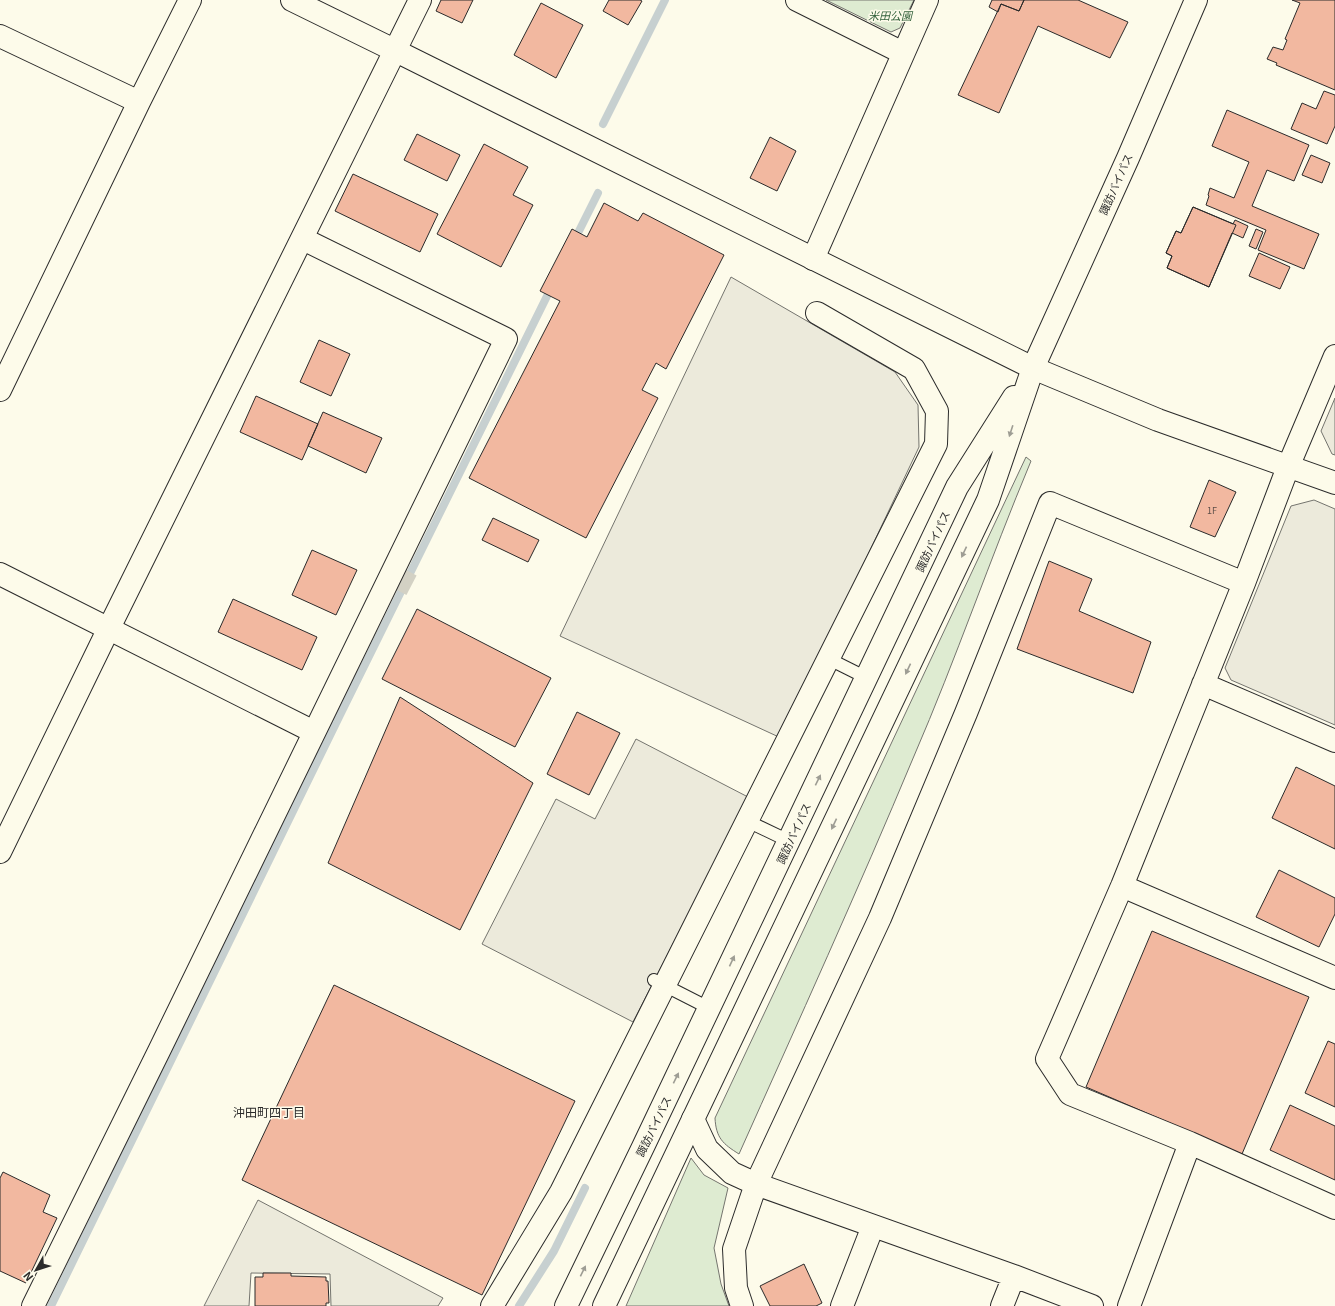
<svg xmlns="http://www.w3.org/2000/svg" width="1335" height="1306" viewBox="0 0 1335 1306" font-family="Georgia,'Noto Sans JP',serif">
<rect width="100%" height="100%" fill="#fdfbea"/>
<path fill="#deebd1" stroke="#74746e" d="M826,0H914L900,28L891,32Z
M1026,457L1031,461C990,559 956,659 914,756C858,890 798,1022 739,1154C723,1144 716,1138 715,1118Z
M691,1158L704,1175L728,1188L714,1248L721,1284L729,1306H626Z"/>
<path fill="#eceadb" stroke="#74746e" d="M731,277L895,372L918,405L919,447L781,738L560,636Z
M1335,398V455L1332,454L1321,431Z
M1314,500L1335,509V725L1231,680L1225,668L1291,506Z
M636,739L748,797L633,1022L482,944L556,799L595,819Z
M258,1200L443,1298L438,1306H331L330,1274L251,1273L249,1306H204Z"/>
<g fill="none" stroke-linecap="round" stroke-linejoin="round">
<path stroke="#c7d0d0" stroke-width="8" d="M603,124L665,0
M574,241L598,193
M51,1306L340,715L552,286
M519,1306L554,1251L585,1188"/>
</g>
<path fill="#f2b8a0" stroke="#2b2b2b" d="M441,0H473L462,23L436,11Z
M609,0H640L642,1L628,25L603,11Z
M992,0H1024L1019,11L1001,4L998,12L989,7Z
M1024,0H1078L1128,22L1110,58L1038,26L999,113L958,95L1001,4L1019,11Z
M1292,0H1335V90L1276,65L1277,63L1267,59L1273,47L1283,50L1287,40L1285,39L1300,3Z
M541,3L583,25L556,78L514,55Z
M1324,91L1335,95V126L1327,144L1291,129L1302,103L1316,109Z
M1227,110L1309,145L1294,181L1267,170L1252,206L1319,234L1304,269L1258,250L1266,230L1206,205L1209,196L1208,195L1210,188L1234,198L1249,162L1212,146Z
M417,134L460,155L447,181L404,160Z
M770,137L796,151L777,191L750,178Z
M484,144L528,167L513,195L533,205L501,267L437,234Z
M1311,155L1330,163L1322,183L1302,175Z
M353,174L438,214L420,252L335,211Z
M604,203L638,221L643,213L724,255L666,369L656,363L642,390L658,398L586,538L469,478L560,301L540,291L572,229L587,237Z
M1193,207L1236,225L1209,287L1167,268L1172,256L1166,253L1176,231L1181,233Z
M1193,207L1233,224L1235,220L1248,226L1243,238L1232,233L1209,287L1167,268L1172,256L1166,253L1176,231L1181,233Z
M1256,229L1263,232L1256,249L1249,246Z
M1259,253L1290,267L1280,289L1249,276Z
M319,340L350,354L331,396L300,382Z
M256,396L318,424L302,460L240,432Z
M323,412L382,438L366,473L308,446Z
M1209,480L1236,492L1215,537L1190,527Z
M493,518L539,540L528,562L482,540Z
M312,550L357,570L336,615L292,595Z
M1049,561L1092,579L1079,611L1151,642L1133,693L1017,649Z
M233,599L317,637L302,670L218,632Z
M417,609L551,678L515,747L382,679Z
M400,697L533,783L460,930L328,863Z
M577,712L620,733L589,795L547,774Z
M1296,767L1335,786V849L1272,818Z
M1279,870L1335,898V914L1319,947L1256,917Z
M1152,931L1309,997L1242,1154L1086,1087Z
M334,985L575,1101L482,1295L242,1180Z
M1328,1041L1335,1044V1107L1305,1093Z
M1290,1105L1335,1126V1180L1270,1150Z
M3,1172L50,1195L43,1212L57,1218L26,1283L0,1271V1178Z
M804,1264L822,1303L816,1306H770L760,1286Z
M263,1273H291V1276L326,1277V1281H328L329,1303H326V1306H255V1277H263Z"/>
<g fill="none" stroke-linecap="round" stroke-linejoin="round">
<path stroke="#d3d1c4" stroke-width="22" stroke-dasharray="22 11" stroke-linecap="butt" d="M392,575L417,588"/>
<defs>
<path id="service" d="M825,657L867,678
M743,819L789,841
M654,980L709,1008"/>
<path id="minor" d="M292,0L396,51
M797,0L903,53
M0,36L139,102
M813,259L927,0
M1335,356L1288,467L1244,583L1122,886L1047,1059L1070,1094L1190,1143L1335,1208
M1033,368L1158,420L1335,483
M0,390L139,102L190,0
M0,574L314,732
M1203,684L1335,741
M1122,886L1335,978
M693,1119L707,1149L732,1173L756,1184L1014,1276L1092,1306
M33,1306L159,1051L506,339L303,239
M492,1306L561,1192L936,444L937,411L914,369L817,313
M742,1306L736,1288L734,1249L756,1184L880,918L966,713L1050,503L1244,583
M842,1306L873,1226
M1002,1306L1014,1276
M1129,1306L1190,1143"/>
<path id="tertiary" d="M396,51L1033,368
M0,852L109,628L420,0"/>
<path id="trunk" d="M566,1306L643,1147L957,487L1014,397
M604,1306L988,500L1033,368L1128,158L1196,0"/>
</defs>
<use href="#service" stroke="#2b2b2b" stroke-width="14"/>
<use href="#minor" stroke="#2b2b2b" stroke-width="24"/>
<use href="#tertiary" stroke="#2b2b2b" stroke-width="24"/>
<use href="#trunk" stroke="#2b2b2b" stroke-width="24"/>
<use href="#service" stroke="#fdfbea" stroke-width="12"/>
<use href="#minor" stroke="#fdfbea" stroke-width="22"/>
<use href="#tertiary" stroke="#fdfbea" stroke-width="22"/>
<use href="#trunk" stroke="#fdfbea" stroke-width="22"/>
</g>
<defs><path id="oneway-solid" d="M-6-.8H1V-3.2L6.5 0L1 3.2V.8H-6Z"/></defs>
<g fill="#9e9d94">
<use href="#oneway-solid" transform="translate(1011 431) rotate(108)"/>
<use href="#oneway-solid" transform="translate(964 552) rotate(115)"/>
<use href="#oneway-solid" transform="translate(908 669) rotate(115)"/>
<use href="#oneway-solid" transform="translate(818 780) rotate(-64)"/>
<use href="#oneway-solid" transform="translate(834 824) rotate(115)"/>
<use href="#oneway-solid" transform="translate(732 961) rotate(-65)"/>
<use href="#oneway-solid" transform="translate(676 1078) rotate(-64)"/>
<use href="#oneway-solid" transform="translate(583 1271) rotate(-64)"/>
</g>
<g text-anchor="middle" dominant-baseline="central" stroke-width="3" stroke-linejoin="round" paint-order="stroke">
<g font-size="9" fill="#5d4e48">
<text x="1212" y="510">1F</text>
</g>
<g font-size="11" font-style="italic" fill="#34623c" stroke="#fdfbea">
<text x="890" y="15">米田公園</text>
</g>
<g font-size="11" fill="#2b2b2b" stroke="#fdfbea">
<text transform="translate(1115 184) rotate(-66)">諏訪バイパス</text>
<text transform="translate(932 541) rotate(-65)">諏訪バイパス</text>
<text transform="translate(793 833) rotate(-65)">諏訪バイパス</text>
<text transform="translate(653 1126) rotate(-64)">諏訪バイパス</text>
</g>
<g font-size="12" fill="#2b2b2b" stroke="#fdfbea">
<text x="269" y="1111">沖田町四丁目</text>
</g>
</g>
<g transform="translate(36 1270) rotate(231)" stroke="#fdfbea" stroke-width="3" paint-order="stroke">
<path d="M0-3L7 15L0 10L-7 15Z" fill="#2b2b2b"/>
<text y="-6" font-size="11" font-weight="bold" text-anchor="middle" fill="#2b2b2b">N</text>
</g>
</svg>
